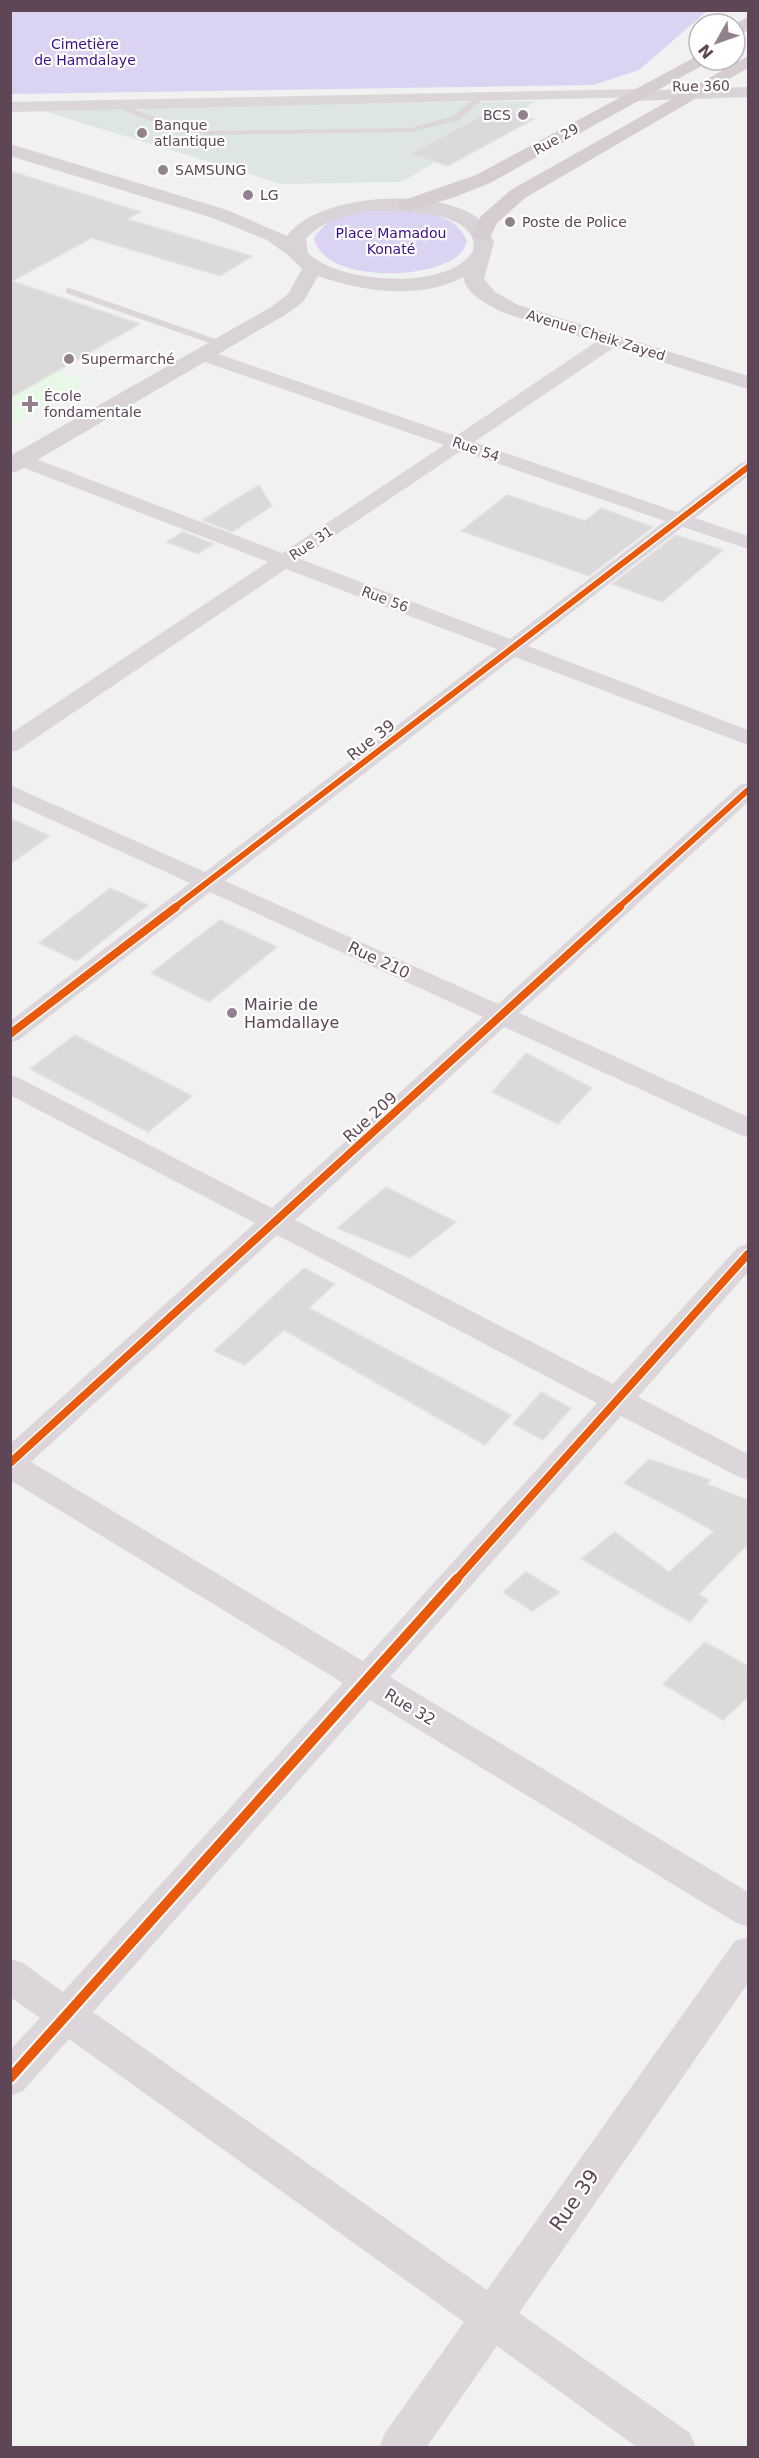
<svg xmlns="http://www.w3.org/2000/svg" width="759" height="2458" viewBox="0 0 759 2458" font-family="'DejaVu Sans',sans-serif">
<rect width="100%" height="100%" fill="#f0f1f0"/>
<path fill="#dee6e3" d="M537,101L402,182L282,184L33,108Z"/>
<path fill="#e7f8e6" d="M11,354L88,382L11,426Z"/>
<path fill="#dbd3f2" d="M10,11L11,10L707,11L639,70L593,85L11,94Z
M382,209C411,212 456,209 467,242C465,246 463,251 460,254C431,281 324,283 314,238C329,214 357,212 382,209Z"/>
<path fill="#dcd9db" stroke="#e3e2e2" stroke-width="1.5" d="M496,108L534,119L448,166L409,154Z
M10,171L141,212L127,219L252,256L220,276L92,238L12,281L140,324L10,398Z
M259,485L272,506L232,532L202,520Z
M507,495L585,521L601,508L653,527L589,576L461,531Z
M183,532L214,544L198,554L166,542Z
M676,535L723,550L662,602L612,584Z
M10,818L50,836L10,864Z
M110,888L148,905L77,961L39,943Z
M220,920L277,947L209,1002L151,973Z
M75,1035L192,1096L148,1132L30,1069Z
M526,1053L592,1088L558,1124L492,1092Z
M386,1187L456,1222L410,1258L337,1228Z
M304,1268L335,1284L309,1308L511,1415L485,1445L284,1330L245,1365L214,1351Z
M541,1392L571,1408L543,1440L513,1424Z
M649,1459L711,1480L707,1484L748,1500V1549L745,1547L699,1594L708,1600L690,1622L581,1559L615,1532L669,1572L714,1531L624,1483Z
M526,1572L560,1592L532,1611L503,1592Z
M705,1642L748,1666V1697L723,1720L663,1684Z"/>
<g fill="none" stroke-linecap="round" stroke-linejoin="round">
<path fill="#dcd6da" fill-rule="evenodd" d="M477,96L484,98L459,120L411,132L205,135L166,127L110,105L117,103L171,123L205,131L411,128L453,116Z
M69,288L224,342L225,344L218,346L66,293V289Z"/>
<path fill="#dcd6da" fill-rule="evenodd" d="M638,89L646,94L644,97L10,112V102Z
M612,334L619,336L621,340L619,344L474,442L677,512L741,463L748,461V476L695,518L748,536V549L683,527L528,646L748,730V745L515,657L225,881L498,1004L740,785L748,783V802L519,1013L748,1117V1137L738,1134L504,1027L295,1220L613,1384L738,1247L748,1244V1272L638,1397L748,1454V1480L737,1476L621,1416L390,1677L748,1892V1927L735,1922L370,1700L93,2012L487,2290L735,1941L748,1937V1983L519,2313L690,2433L696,2448H638L497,2346L426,2448H379L385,2433L464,2322L69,2039L23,2091L10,2096V2050L40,2018L10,1997V1959L23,1963L63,1992L343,1683L10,1480V1444L255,1223L10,1095V1075L19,1078L272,1208L483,1017L210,892L19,1040L10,1042V1021L190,883L10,801V785L205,872L497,649L286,569L18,750L10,752V734L268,562L14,464L11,460L14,456H28L282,553L444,445L196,359L194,355L196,351H210L456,436L605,336ZM461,451L665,521L510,639L300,559ZM277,1235L597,1403L363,1661L31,1462Z"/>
<path fill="#d9d3d7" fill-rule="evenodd" d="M748,87V97L636,101L630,100L627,96L630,92L636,91Z
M10,144L227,210L287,236C319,193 432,188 475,216C485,223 489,231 494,242L484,279L495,292L518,305L748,376V389L504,313C490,306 464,294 464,277C419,300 364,292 318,276L303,302L285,315L18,471L10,473V456L271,307L288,294L302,269L288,255L267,240L213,218L10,156ZM365,211C392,211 458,208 472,237C474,243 475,249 471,254C443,291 338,283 308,253L306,238C322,222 343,216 365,211Z"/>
<path fill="#d6cdd2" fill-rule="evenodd" d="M748,17V30L735,38V24Z
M699,55V60H708L705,64L490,183L455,197L408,211L401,209L398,205L401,201L476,175Z
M748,56V68L525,198L497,223L489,239H475L472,235L481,216L511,190Z"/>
<defs>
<path id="cycleway-far2" d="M174,908L748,467
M618,908L748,790"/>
<path id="cycleway-far1" d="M10,1034L176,907
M10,1463L620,907
M456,1580L748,1254"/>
<path id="cycleway" d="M10,2078L457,1579"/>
</defs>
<use href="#cycleway-far2" stroke="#fff" stroke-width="9"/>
<use href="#cycleway-far1" stroke="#fff" stroke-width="11"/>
<use href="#cycleway" stroke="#fff" stroke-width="14"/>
<use href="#cycleway-far2" stroke="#e8590c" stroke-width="6"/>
<use href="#cycleway-far1" stroke="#e8590c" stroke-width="8"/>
<use href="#cycleway" stroke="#e8590c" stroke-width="10"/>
</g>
<g fill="#92828d" stroke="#fff" stroke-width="2">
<circle cx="523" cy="115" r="6"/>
<circle cx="142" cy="133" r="6"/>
<circle cx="163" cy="170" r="6"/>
<circle cx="248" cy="195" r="6"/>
<circle cx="510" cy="222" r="6"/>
<circle cx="69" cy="359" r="6"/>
<path d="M27 395h6v6h6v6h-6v6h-6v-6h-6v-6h6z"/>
<circle cx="232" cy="1013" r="6"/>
</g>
<g text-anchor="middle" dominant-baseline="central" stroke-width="4.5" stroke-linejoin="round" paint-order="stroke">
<g font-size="14" fill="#3b0e89" stroke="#fff">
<text x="85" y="44">Cimetière<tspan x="85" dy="16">de Hamdalaye</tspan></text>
<text x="391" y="233">Place Mamadou<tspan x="391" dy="16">Konaté</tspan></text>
</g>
<g font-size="14" fill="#5f4657" stroke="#fff">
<text transform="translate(701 86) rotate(-1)">Rue 360</text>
<text transform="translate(556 139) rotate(-29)">Rue 29</text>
<text transform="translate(596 335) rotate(17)">Avenue Cheik Zayed</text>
<text transform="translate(476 449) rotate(19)">Rue 54</text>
<text transform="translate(311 543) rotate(-34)">Rue 31</text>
<text transform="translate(385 599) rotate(21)">Rue 56</text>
</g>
<g font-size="14" fill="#5f4657" stroke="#fff" text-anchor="start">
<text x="511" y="115" text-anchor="end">BCS</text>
<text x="154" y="125">Banque<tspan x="154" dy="16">atlantique</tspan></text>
<text x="175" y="170">SAMSUNG</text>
<text x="260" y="195">LG</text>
<text x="522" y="222">Poste de Police</text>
<text x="81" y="359">Supermarché</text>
<text x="44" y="396">École<tspan x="44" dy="16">fondamentale</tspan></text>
</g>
<g font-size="16" fill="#5f4657" stroke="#fff">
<text transform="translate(371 740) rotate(-38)">Rue 39</text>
<text transform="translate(379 960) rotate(25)">Rue 210</text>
<text transform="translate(370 1117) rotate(-42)">Rue 209</text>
<text transform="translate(410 1707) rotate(31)">Rue 32</text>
</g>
<g font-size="16" fill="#5f4657" stroke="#fff" text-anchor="start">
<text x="244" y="1004">Mairie de<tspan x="244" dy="18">Hamdallaye</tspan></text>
</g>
<g font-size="20" fill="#5f4657" stroke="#fff">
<text transform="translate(574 2200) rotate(-55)">Rue 39</text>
</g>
</g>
<rect width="759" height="2458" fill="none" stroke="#5f4657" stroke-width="24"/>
<g transform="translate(717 42) rotate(230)"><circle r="28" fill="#ffffff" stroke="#bfb5bc" stroke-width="1.5"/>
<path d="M0-4.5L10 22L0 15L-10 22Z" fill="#92828d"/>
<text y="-9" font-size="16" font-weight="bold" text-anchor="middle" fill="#5f4657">N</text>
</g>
</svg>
